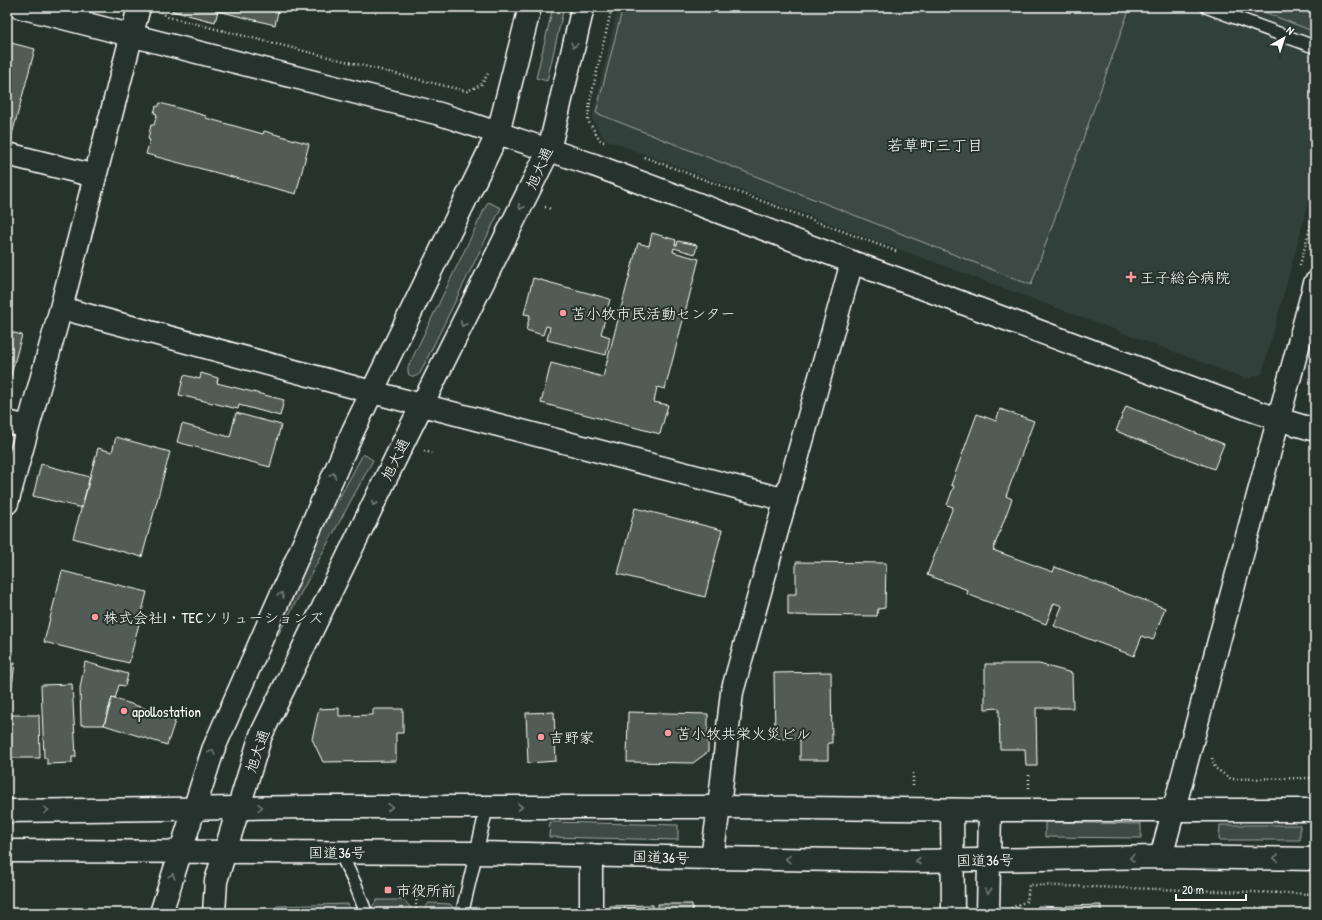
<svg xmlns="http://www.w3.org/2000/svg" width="1322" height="920" viewBox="0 0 1322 920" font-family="'Patrick Hand','Klee One',sans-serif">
<rect width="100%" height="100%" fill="#26332d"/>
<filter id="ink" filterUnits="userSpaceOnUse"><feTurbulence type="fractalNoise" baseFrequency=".025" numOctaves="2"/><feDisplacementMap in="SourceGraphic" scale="8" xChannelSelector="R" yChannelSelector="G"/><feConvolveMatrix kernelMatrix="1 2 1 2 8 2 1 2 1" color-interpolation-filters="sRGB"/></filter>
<g filter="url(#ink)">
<path fill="#333f3a" d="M618,7H1315V179L1262,374L1247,379L604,139L592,119Z"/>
<path fill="#3e4944" stroke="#9ea4a2" d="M553,7H564L547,81L536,78Z
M623,7H1130L1031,285L596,113Z
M1251,7H1315V32Z
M488,202L501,208L420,373C417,377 414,377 409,375L408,371V367Z
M363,454L373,460L278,635L268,630Z
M550,822L678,825V840L549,837Z
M1045,822L1141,824V838L1045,837Z
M1220,825H1300V840H1219Z
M377,900H404L411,908V913H375L372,907Z
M429,903L450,904L454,909L453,913H425V907Z
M348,904L351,913H270L277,906Z"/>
<path fill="#515c57" stroke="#fff" d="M173,7H279L275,25L218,11L215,22L172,11Z
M7,42L35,49L10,142L7,141Z
M160,103L206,116V118L263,134L264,131L309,144L296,194L146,154L150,140L148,139L151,125H154L157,114L154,113L156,106L158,107Z
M652,233L676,240L675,245H677L678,241L697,245L695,254L674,248L673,252L699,259L665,389L657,387L654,402L668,405L660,434L541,403L551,363L603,377L638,243L649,246Z
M533,278L610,299L601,334L610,337L606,355L547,340L550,327L546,326L543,335L526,330L530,315L524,314Z
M7,331L22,335L7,389Z
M201,373L218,378L217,383L284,400L280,416L239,405L238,409L179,395L184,375L200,379Z
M1126,406L1224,444L1214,469L1116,431Z
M1000,409L1034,421L1006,496L1012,499L993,550L1053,572L1055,567L1165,608L1153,640L1142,636L1134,656L1054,626L1062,606L1054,603L1046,624L967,594L968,590L927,575L953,507L947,505L954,486L951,485L977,414L996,421Z
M236,413L281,425L270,467L177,442L182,424L230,437Z
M116,437L170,452L142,557L73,538L98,448L112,452Z
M41,464L90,477L82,508L33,496Z
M635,508L722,530L705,597L618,574Z
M796,562L886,563L885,608L878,609L877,616L788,615V594H796Z
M62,571L147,592L129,663L44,642Z
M7,662L15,663L12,686L7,685Z
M85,662L128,674L125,686L119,685L115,699L112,698L104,725H81L80,688Z
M985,664H1039L1072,673L1073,708H1036L1037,766H1026L1025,749H1000L999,708L985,709Z
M831,672L832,743H828V760H800V738L775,739L774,673Z
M72,684L76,757H72V763L47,764V758H44L41,685Z
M112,698L176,718L167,745L104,725Z
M339,708V716L373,715V709H403V733H396V761L323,762L312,739L319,709Z
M554,712L556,761L528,763L526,713Z
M628,712L708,714V752L693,763L627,762Z
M7,715H39L40,758H7Z
M658,904H692L693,913H658Z
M653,905V913H610V906Z
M1101,905V913H1066V906Z
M1038,906L1064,907V913H1037Z"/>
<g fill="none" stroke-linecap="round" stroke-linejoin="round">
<defs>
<path id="service" d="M1207,7L1315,47
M340,852L356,886L366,913
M462,913L487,807"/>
<path id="minor" d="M20,7L440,114L549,150L594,165L852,262L1246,408L1278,419L1315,430
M7,154L95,176
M61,308L372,392L786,500
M7,422L28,427
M7,503L61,308L139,7
M952,810L953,913
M1161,857L1315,283
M712,858L719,807L732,692L852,262
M591,913V855
M988,913L990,810"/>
<path id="tertiary" d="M161,913L213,750L353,431L498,133L530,7
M214,913L216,881L261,735L402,445L549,150L583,7"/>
<path id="trunk" d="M7,811L309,807H719L990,810H1315
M7,851L476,853L712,858L914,861L1161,857L1315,859"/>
</defs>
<use href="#service" stroke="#fff" stroke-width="15"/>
<use href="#minor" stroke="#fff" stroke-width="25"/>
<use href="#tertiary" stroke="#fff" stroke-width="25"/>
<use href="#trunk" stroke="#fff" stroke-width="25"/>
<path stroke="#fff" stroke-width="2.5" stroke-dasharray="1 3" stroke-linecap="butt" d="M161,12L168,17L449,87L467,91L481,85L489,72
M604,142L601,141L588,121L590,101L612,7
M644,157L898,252
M545,207L551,209
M1300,265L1315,210
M1309,394L1315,401
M424,451L432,453
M1212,758L1215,768L1231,779L1315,778
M913,773V786
M1029,775V788
M1011,908L1027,901L1029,885L1315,894
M416,913L417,886"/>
<use href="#service" stroke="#26332d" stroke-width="12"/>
<use href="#minor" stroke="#26332d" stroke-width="22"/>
<use href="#tertiary" stroke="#26332d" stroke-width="22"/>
<use href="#trunk" stroke="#26332d" stroke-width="22"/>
</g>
<defs><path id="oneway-chevron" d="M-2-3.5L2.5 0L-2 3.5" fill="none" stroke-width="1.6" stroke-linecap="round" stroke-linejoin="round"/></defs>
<g stroke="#727a76">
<use href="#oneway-chevron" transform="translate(574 45) rotate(103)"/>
<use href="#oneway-chevron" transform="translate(521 207) rotate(117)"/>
<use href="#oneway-chevron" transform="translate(463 324) rotate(117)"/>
<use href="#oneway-chevron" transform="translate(333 475) rotate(-66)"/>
<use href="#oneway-chevron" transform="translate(374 503) rotate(116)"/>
<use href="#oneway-chevron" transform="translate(281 595) rotate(-66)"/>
<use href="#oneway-chevron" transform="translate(212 752) rotate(-71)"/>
<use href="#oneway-chevron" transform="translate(260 807) rotate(-1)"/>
<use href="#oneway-chevron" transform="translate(390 807)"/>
<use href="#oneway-chevron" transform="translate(520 807)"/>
<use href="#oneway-chevron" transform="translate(46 810) rotate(-1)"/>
<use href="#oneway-chevron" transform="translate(1132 858) rotate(179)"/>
<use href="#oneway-chevron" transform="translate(1276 858) rotate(-179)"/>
<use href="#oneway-chevron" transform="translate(788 859) rotate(-179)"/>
<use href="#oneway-chevron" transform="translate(918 861) rotate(180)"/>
<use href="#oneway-chevron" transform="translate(172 876) rotate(-72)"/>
<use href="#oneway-chevron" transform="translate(988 891) rotate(91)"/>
</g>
</g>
<g fill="#ff9aa2" stroke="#26332d" stroke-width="1.5">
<path d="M1129 271h4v4h4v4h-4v4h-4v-4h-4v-4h4z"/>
<circle cx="563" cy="313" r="4"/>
<circle cx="95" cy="617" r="4"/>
<circle cx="124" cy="711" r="4"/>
<circle cx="668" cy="733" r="4"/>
<circle cx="541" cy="737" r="4"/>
<rect x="384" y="886" width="8" height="8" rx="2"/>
</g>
<g text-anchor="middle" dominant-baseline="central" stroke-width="4" stroke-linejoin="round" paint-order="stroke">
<g font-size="15" fill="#fff" stroke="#26332d">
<text transform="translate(539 168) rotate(-66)">旭大通</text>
<text transform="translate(395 459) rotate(-64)">旭大通</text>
<text transform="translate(257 751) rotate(-71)">旭大通</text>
<text x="337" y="852">国道36号</text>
<text transform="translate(661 857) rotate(2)">国道36号</text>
<text transform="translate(985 860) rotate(-1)">国道36号</text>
</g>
<g font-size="15" fill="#fff" stroke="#26332d" text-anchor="start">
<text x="1140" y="277">王子総合病院</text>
<text x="571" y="313">苫小牧市民活動センター</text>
<text x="103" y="617">株式会社I・TECソリューションズ</text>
<text x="132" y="711">apollostation</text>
<text x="676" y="733">苫小牧共栄火災ビル</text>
<text x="549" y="737">吉野家</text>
<text x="396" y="890">市役所前</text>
</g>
<g font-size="16" fill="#fff" stroke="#26332d">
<text x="935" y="145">若草町三丁目</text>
</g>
</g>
<rect width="1322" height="920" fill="none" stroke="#26332d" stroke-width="24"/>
<rect x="12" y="12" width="1298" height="896" fill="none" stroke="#fff" stroke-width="1.5" filter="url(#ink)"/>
<g transform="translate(1284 38) rotate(39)" stroke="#26332d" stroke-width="3" paint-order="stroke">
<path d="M0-3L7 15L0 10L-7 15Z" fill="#ffffff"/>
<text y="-6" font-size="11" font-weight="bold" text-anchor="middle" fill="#ffffff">N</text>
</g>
<path d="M1176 894v6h70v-6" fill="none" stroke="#ffffff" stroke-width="2"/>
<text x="1182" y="894" font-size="12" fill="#ffffff" stroke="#26332d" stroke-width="3" paint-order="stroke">20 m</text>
</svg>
